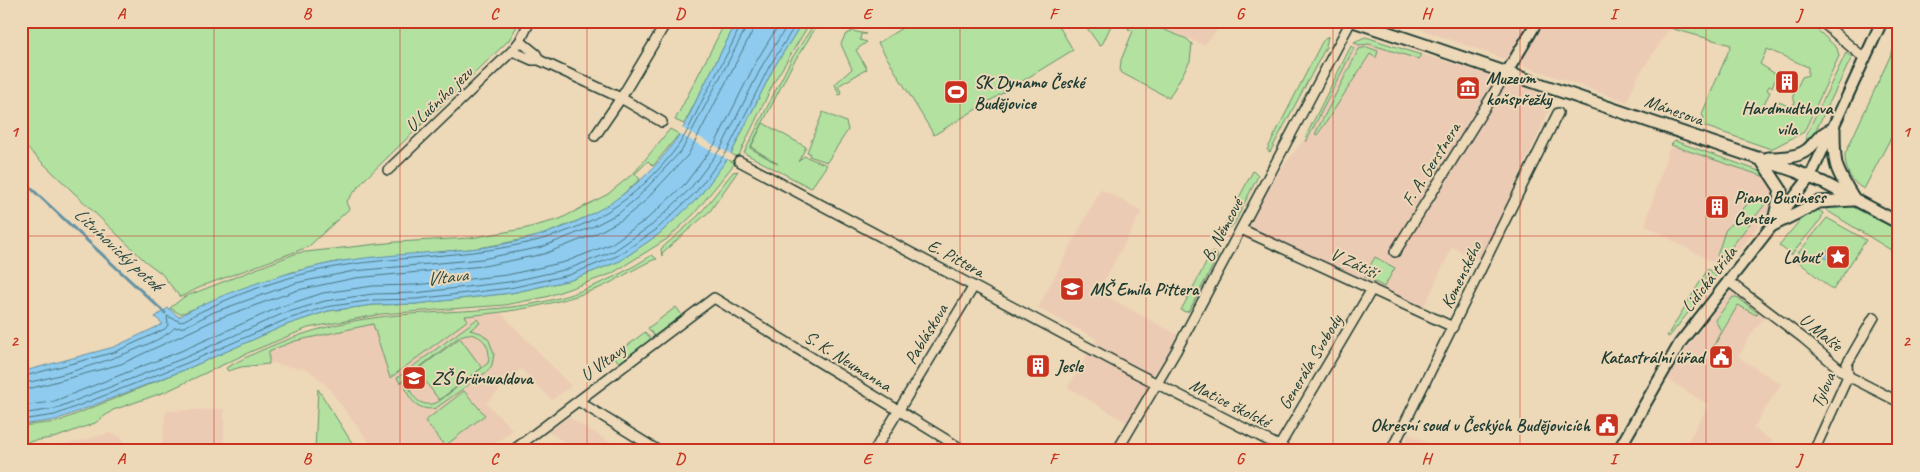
<svg xmlns="http://www.w3.org/2000/svg" width="1920" height="472" viewBox="0 0 1920 472" font-family="Caveat,sans-serif">
<rect width="100%" height="100%" fill="#edd8b7"/>
<filter id="ink" filterUnits="userSpaceOnUse"><feTurbulence type="fractalNoise" baseFrequency=".02" numOctaves="2"/><feDisplacementMap in="SourceGraphic" scale="10" xChannelSelector="R" yChannelSelector="G"/><feConvolveMatrix kernelMatrix="1 2 1 2 8 2 1 2 1" color-interpolation-filters="sRGB"/></filter>
<g filter="url(#ink)">
<path fill="#eccbb4" d="M1145,21H1225L1204,45Z
M1397,21H1660L1670,28L1638,76L1627,102Z
M1365,37L1556,95L1480,261L1452,247L1422,311L1352,285L1241,235L1265,190L1306,137L1354,42Z
M1676,142L1767,174L1773,182L1775,203L1740,249L1718,265L1645,225L1669,149Z
M1101,189L1142,211L1098,292L1187,340L1168,378L1136,428L1068,387L1097,339L1038,308Z
M1737,283L1769,311L1750,336L1738,357L1781,384L1753,428L1772,441L1768,451H1682L1709,405L1664,377Z
M501,313L571,386L552,400L521,369L486,403L513,430L486,451H364L369,442L326,385L309,370L270,363L269,351L295,341L380,322Z
M224,409V451H161L166,411Z
M568,417L590,430L624,451H572L574,448L548,432Z
M109,433L120,436L131,451H21L77,442Z
M1409,434L1428,443L1442,451H1401Z"/>
<path fill="#b2e1a0" stroke="#688f6a" fill-rule="evenodd" d="M21,21H520L509,40L364,180L346,202L349,209L308,247L205,285L180,297L161,273L145,261L21,142Z
M726,21H737L684,124L675,120Z
M803,21H811L774,82L738,157L731,154L773,69Z
M816,21H820L792,65L750,148L778,164L751,147L763,123L806,147L798,162L804,156L827,165L811,188L744,153L792,58Z
M913,21H1056L1073,50L934,135L878,43Z
M1082,21H1113L1103,43L1100,46Z
M1142,21L1187,39L1192,44L1190,61L1169,98L1120,72L1121,60L1133,31L1128,29L1130,24Z
M1660,21H1808L1837,48L1839,56L1804,132L1771,149L1701,125L1704,118L1702,114L1731,45L1670,28ZM1767,49L1808,67V75L1802,77L1793,96L1795,103L1790,107L1777,101L1773,108L1770,109L1766,108L1764,104L1770,92L1767,90L1769,86L1772,87L1777,75L1760,64Z
M852,31L866,34H861L860,40L867,42L856,50L867,69L838,86L842,94L839,95L835,84L852,69L841,44L845,35Z
M1328,36L1326,47L1270,152L1267,150L1322,42Z
M1365,37L1369,38L1421,55L1418,59L1369,44L1359,45L1354,42Z
M1899,37V122L1864,189C1850,182 1845,169 1845,154Z
M1351,46L1354,48L1306,142L1307,134Z
M1367,47L1378,51L1376,58L1370,54L1325,124L1317,135L1315,134L1359,49Z
M1846,53L1852,57L1816,130L1807,142L1806,135Z
M823,112L846,122L848,130L827,162L809,156L810,153L807,152Z
M670,129L679,134L653,166L648,161L635,174L640,179L613,203L587,217L540,236L480,248L336,262L292,272L180,314L170,308L184,297L297,253L396,242L470,238L523,229L560,219L608,194L635,172Z
M1675,141L1762,172L1771,179L1671,145Z
M727,159L735,163L693,215L667,239L611,274L546,297L505,305L382,314L308,328L250,352L165,392L113,410L95,423L57,437L21,443V426L57,422L189,368L286,325L328,311L374,305L416,304L511,293L571,280L620,261L659,234L699,197Z
M738,171L710,211L662,253V256L661,249L699,215L733,172Z
M1253,171L1258,176L1234,224L1230,228H1223Z
M1753,197L1769,199L1726,254L1717,256L1725,231Z
M1841,204L1853,207L1899,231V255L1826,210L1827,207L1824,205L1822,208L1818,205Z
M1818,210L1823,213L1821,219L1791,255L1779,245L1802,218Z
M1827,218L1866,240L1833,290L1794,258Z
M1212,252L1217,254V258L1189,311L1185,312L1181,310Z
M652,255L657,259C648,260 613,283 599,288C555,305 512,312 465,316L468,320L390,378L373,324L295,341L269,351V364L241,367L228,371L226,368C269,344 316,327 365,319C416,311 468,313 519,306C567,300 612,281 652,255Z
M1375,257L1395,268L1384,287L1364,276Z
M1708,269L1716,276L1713,281L1669,337L1667,336Z
M1733,297H1737L1758,313L1756,315L1738,305L1711,351L1721,331L1715,320Z
M676,307L682,315L654,336L648,328Z
M477,319L480,323L470,330L481,333L489,340L494,354L492,365L488,371L436,408C418,413 404,396 405,379L400,383L397,378ZM467,334C483,334 492,348 488,363L438,402C425,408 414,401 410,389L412,373L460,336Z
M645,332L651,339L619,363L614,356Z
M460,338L482,368L439,400L417,370Z
M318,389L354,446L361,451H315Z
M464,391L485,415L445,446L425,421Z"/>
<path fill="#8ecbef" stroke="#6292a4" d="M737,21H803L773,69L731,154L699,197L659,234L620,261L571,280L511,293L416,304L374,305L328,311L286,325L189,368L56,420L21,425V372L114,347L163,324L155,317L168,308L179,317C222,291 301,267 350,260C393,254 436,253 478,248C555,239 629,207 674,142C684,129 690,113 697,99C710,73 724,47 737,21Z
M1832,249H1840L1845,253L1844,261L1837,264L1822,256V252Z"/>
<path fill="#edd8b7" d="M680,127L731,154L733,155L729,160L677,133Z"/>
<g fill="none" stroke-linecap="round" stroke-linejoin="round">
<path stroke="#4b767f" stroke-width="1" d="M21,377L115,352L165,329L168,325L167,316L181,322C231,294 297,272 353,264C479,248 592,261 678,146C688,132 695,115 703,99C711,83 739,35 741,21
M21,383C46,382 161,346 174,328L184,327L214,312L296,283L354,271L482,259L542,247L592,227L619,213L638,197L682,150L746,28L747,21
M21,391L121,364L217,319L298,290L355,278L484,266L544,254L595,234L623,219L643,203L688,155L752,32L755,21
M21,406L52,402L181,351L280,307L323,293L373,286L415,285L507,275L565,262L611,244L647,219L685,184L715,144L757,60L781,21
M21,414L54,409L184,358L282,314L325,301L373,294L415,293L509,282L568,269L614,251L652,225L690,189L721,148L763,64L790,21
M21,420L55,415L187,363L285,320L326,307L374,300L416,299L510,288L569,275L617,256L656,230L695,193L727,151L769,67L798,21"/>
<path stroke="#6292a4" stroke-width="3" d="M21,179L165,313"/>
<defs>
<path id="minor" d="M1821,21L1865,59
M520,41L536,54L539,60
M512,51L532,60H539L621,98L662,122
M595,136L621,98L667,21
M739,161L1136,373L1289,451
M388,170L512,51L520,41L530,21
M1241,229L1453,327
M1395,252L1507,72
M1728,281L1803,338L1848,376L1899,402
M578,401L659,451
M1277,450L1372,289
M512,451L714,298L965,451
M874,451L974,286
M1117,451L1176,351L1351,21
M1391,451L1558,113
M1814,451L1848,376L1847,364L1874,317"/>
<path id="tertiary" d="M1528,37L1537,21
M1507,72L1525,42
M1618,451L1680,343L1810,177L1882,21"/>
<path id="secondary" d="M1353,21L1428,46
M1431,47L1795,171L1824,183L1899,223
M1760,158L1781,190L1773,225
M1768,158C1781,158 1796,158 1807,150C1817,142 1820,132 1834,129C1834,165 1834,167 1854,199
M1773,225L1819,202L1853,200"/>
</defs>
<use href="#minor" stroke="#1f3d34" stroke-width="12"/>
<use href="#tertiary" stroke="#1f3d34" stroke-width="14"/>
<use href="#secondary" stroke="#1f3d34" stroke-width="15"/>
<use href="#minor" stroke="#edd8b7" stroke-width="9"/>
<use href="#tertiary" stroke="#edd8b7" stroke-width="10"/>
<use href="#secondary" stroke="#edd8b7" stroke-width="11"/>
</g>
</g>
<path fill="none" stroke="#c8321e" stroke-width="1" stroke-opacity="0.55" d="M214,21V451M400,21V451M587,21V451M774,21V451M960,21V451M1146,21V451M1333,21V451M1520,21V451M1706,21V451M21,236H1899"/>
<defs>
<symbol id="building-square" viewBox="-11 -11 22 22"><rect x="-9" y="-9" width="18" height="18" rx="4" fill="#c8321e" stroke="#edd8b7"/><path d="M-4-6H4V6H1V3H-1V6H-4ZM-2.5-4.3h1.7v1.8h-1.7ZM.8-4.3h1.7v1.8H.8ZM-2.5-1h1.7V.8h-1.7ZM.8-1h1.7V.8H.8Z" fill="#fff"/></symbol>
<symbol id="museum-square" viewBox="-11 -11 22 22"><rect x="-9" y="-9" width="18" height="18" rx="4" fill="#c8321e" stroke="#edd8b7"/><path d="M0-6L6-3V-2H-6V-3ZM-5-1h2V3h-2ZM-1-1h2V3h-2ZM3-1h2V3H3ZM-6 4H6V6H-6Z" fill="#fff"/></symbol>
<symbol id="stadium-square" viewBox="-11 -11 22 22"><rect x="-9" y="-9" width="18" height="18" rx="4" fill="#c8321e" stroke="#edd8b7"/><path d="M0-5a6.5 5 0 1 0 0 10a6.5 5 0 1 0 0-10ZM-3.5-1.8h7v3.6h-7Z" fill="#fff"/></symbol>
<symbol id="sight-square" viewBox="-11 -11 22 22"><rect x="-9" y="-9" width="18" height="18" rx="4" fill="#c8321e" stroke="#edd8b7"/><path d="M0-6L1.8-2.2L6-1.7L2.9 1.2L3.7 5.4L0 3.3L-3.7 5.4L-2.9 1.2L-6-1.7L-1.8-2.2Z" fill="#fff"/></symbol>
<symbol id="school-square" viewBox="-11 -11 22 22"><rect x="-9" y="-9" width="18" height="18" rx="4" fill="#c8321e" stroke="#edd8b7"/><path d="M0-5L7-2L0 1L-7-2ZM-4 1L0 2.5L4 1V4Q0 6-4 4Z" fill="#fff"/></symbol>
<symbol id="civic-square" viewBox="-11 -11 22 22"><rect x="-9" y="-9" width="18" height="18" rx="4" fill="#c8321e" stroke="#edd8b7"/><path d="M-.6-6.5H3V-4.5H.6V-3L4-1V1h2V6H-6V1h2V-1L-.6-3ZM-1.2 2.5V6h2.4V2.5Z" fill="#fff"/></symbol>
</defs>
<g fill-rule="evenodd">
<use href="#building-square" x="1773" y="68" width="28" height="28"/>
<use href="#museum-square" x="1454" y="74" width="28" height="28"/>
<use href="#stadium-square" x="942" y="78" width="28" height="28"/>
<use href="#building-square" x="1703" y="193" width="28" height="28"/>
<use href="#sight-square" x="1824" y="243" width="28" height="28"/>
<use href="#school-square" x="1058" y="275" width="28" height="28"/>
<use href="#civic-square" x="1707" y="343" width="28" height="28"/>
<use href="#building-square" x="1024" y="352" width="28" height="28"/>
<use href="#school-square" x="400" y="364" width="28" height="28"/>
<use href="#civic-square" x="1593" y="411" width="28" height="28"/>
</g>
<g text-anchor="middle" dominant-baseline="central" stroke-width="4" stroke-linejoin="round" paint-order="stroke">
<g font-size="18" font-weight="bold" fill="#1f3d34" stroke="#edd8b7" text-anchor="start">
<text x="1486" y="78">Muzeum<tspan x="1486" dy="21">koňspřežky</tspan></text>
<text x="974" y="82">SK Dynamo České<tspan x="974" dy="21">Budějovice</tspan></text>
<text x="1787" y="108" text-anchor="middle">Hardmudthova<tspan x="1787" dy="21">vila</tspan></text>
<text x="1734" y="197">Piano Business<tspan x="1734" dy="21">Center</tspan></text>
<text x="1820" y="257" text-anchor="end">Labuť</text>
<text x="1090" y="289">MŠ Emila Pittera</text>
<text x="1704" y="357" text-anchor="end">Katastrální úřad</text>
<text x="1056" y="366">Jesle</text>
<text x="432" y="378">ZŠ Grünwaldova</text>
<text x="1590" y="425" text-anchor="end">Okresní soud v Českých Budějovicích</text>
</g>
<g font-size="18" fill="#1f3d34" stroke="#edd8b7">
<text transform="translate(439 99) rotate(-44)">U Lučního jezu</text>
<text transform="translate(1674 110) rotate(19)">Mánesova</text>
<text transform="translate(1431 164) rotate(-58)">F. A. Gerstnera</text>
<text transform="translate(1222 230) rotate(-62)">B. Němcové</text>
<text transform="translate(956 258) rotate(28)">E. Pittera</text>
<text transform="translate(1354 263) rotate(25)">V Zátiší</text>
<text transform="translate(1461 275) rotate(-64)">Komenského</text>
<text transform="translate(1709 279) rotate(-52)">Lidická třída</text>
<text transform="translate(1821 332) rotate(39)">U Malše</text>
<text transform="translate(926 334) rotate(-59)">Pabláskova</text>
<text transform="translate(848 361) rotate(32)">S. K. Neumanna</text>
<text transform="translate(603 362) rotate(-37)">U Vltavy</text>
<text transform="translate(1310 362) rotate(-59)">Generála Svobody</text>
<text transform="translate(1823 390) rotate(-67)">Tylova</text>
<text transform="translate(1230 403) rotate(27)">Matice školské</text>
</g>
<g font-size="19" font-style="italic" fill="#2a4b47" stroke="#edd8b7">
<text transform="translate(118 249) rotate(43)">Litvínovický potok</text>
<text transform="translate(447 277) rotate(-7)">Vltava</text>
</g>
</g>
<rect width="1920" height="472" fill="none" stroke="#edd8b7" stroke-width="55"/>
<rect x="28" y="28" width="1864" height="416" fill="none" stroke="#c8321e" stroke-width="2"/>
<g font-size="16" text-anchor="middle" font-weight="bold" fill="#c8321e">
<text x="121" y="19">A</text>
<text x="307" y="19">B</text>
<text x="494" y="19">C</text>
<text x="680" y="19">D</text>
<text x="867" y="19">E</text>
<text x="1053" y="19">F</text>
<text x="1240" y="19">G</text>
<text x="1426" y="19">H</text>
<text x="1613" y="19">I</text>
<text x="1799" y="19">J</text>
<text x="14" y="137">1</text>
<text x="1906" y="137">1</text>
<text x="14" y="346">2</text>
<text x="1906" y="346">2</text>
<text x="121" y="464">A</text>
<text x="307" y="464">B</text>
<text x="494" y="464">C</text>
<text x="680" y="464">D</text>
<text x="867" y="464">E</text>
<text x="1053" y="464">F</text>
<text x="1240" y="464">G</text>
<text x="1426" y="464">H</text>
<text x="1613" y="464">I</text>
<text x="1799" y="464">J</text>
</g>
</svg>
